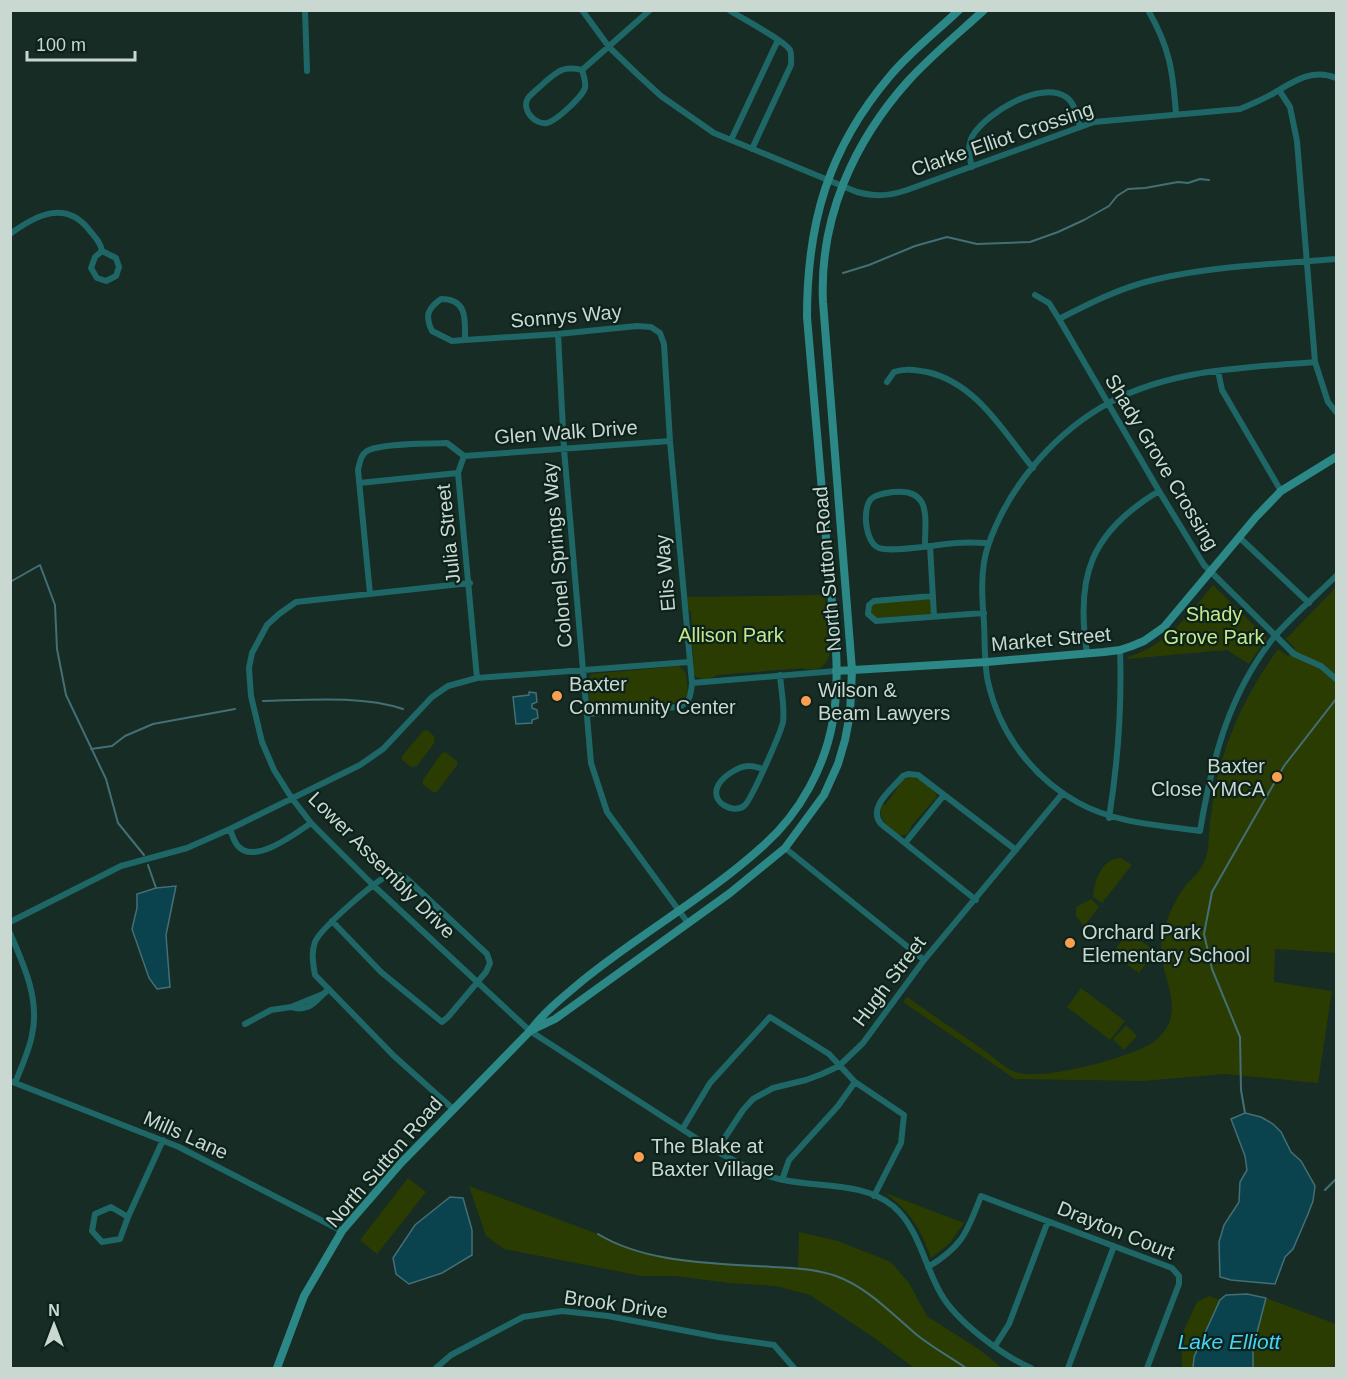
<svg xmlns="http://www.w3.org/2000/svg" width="1347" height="1379" viewBox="0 0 1347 1379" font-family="Arial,sans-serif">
<rect width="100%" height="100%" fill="#162c24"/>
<path fill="#2a3c02" d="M1213,585L1267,638L1249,664L1227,650L1128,659V657C1167,645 1188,615 1213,585Z
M1336,587V953L1275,949L1274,982L1332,991L1318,1083L1225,1074L1142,1081L1015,1079L903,1002L907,997C933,1015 959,1033 985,1051C995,1058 1005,1068 1015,1072C1040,1082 1134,1057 1155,1041C1161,1036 1166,1030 1169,1023C1180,996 1156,967 1162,939C1165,921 1175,899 1186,885C1193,877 1201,871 1205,860C1209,851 1208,843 1209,833C1210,819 1213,803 1215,789C1225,737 1248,691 1278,649L1288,656L1295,648L1286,639Z
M825,595L830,652C828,666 817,673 803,668L717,675C711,680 700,680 694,675L691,612L688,609L687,597Z
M930,599L932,613L930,614L876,618L870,612V608L876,603Z
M679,666L686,673L688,693L682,702L604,710H595L590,706L587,682L591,674Z
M427,730L434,736L435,742L417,766L411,767L402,760V756L423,731Z
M445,752L457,761V765L437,792H433L423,785V780L441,754Z
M908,777C920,778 934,785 937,797L912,825L908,834L901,836C890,827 877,821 882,805L886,804L902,781Z
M1121,858L1132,865L1102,903L1093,897C1094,881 1102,858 1121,858Z
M1091,899L1099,907L1084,926L1076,916V907Z
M1128,932L1155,951L1139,973L1112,954Z
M1081,988L1125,1021L1110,1040L1067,1007Z
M1126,1025L1137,1036L1124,1050L1113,1039Z
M408,1178L426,1192L377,1254L360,1240Z
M469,1186L598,1234L612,1242L637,1252L701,1262L798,1269L799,1232L838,1241L891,1262L909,1283L927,1316L980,1350L1002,1368H914L873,1337L810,1295L776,1286L729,1283L675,1276H642L504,1249L486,1236Z
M883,1192L964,1223L950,1243L931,1258C921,1229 909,1209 883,1192Z
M1209,1296L1220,1300L1194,1357L1193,1368H1182L1181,1336L1197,1302Z
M1266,1298L1336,1324V1368H1253V1348Z"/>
<path fill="#0a424e" stroke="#446f76" stroke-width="1.5" d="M529,692L536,693L537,702L532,704V708L537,710L538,718L532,720V723L516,724L513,697L529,695Z
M176,886L166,935L170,987L157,989L149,978L132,929L137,908V894L156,888Z
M1245,1113L1261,1117L1273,1124L1281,1132L1291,1152L1301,1161L1315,1186L1313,1201L1308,1214L1293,1249L1285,1257L1275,1284L1231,1280L1220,1277L1219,1242L1224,1225L1239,1202L1240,1182L1247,1170L1245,1156L1231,1119Z
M450,1197L463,1198L472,1230V1255L442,1273L409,1284L396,1274L393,1258L415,1225Z
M1247,1294L1266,1298L1253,1348V1368H1193L1194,1357L1220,1300L1226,1295Z"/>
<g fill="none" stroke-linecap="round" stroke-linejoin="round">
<path stroke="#446f76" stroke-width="2" d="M843,273L869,265L915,246L947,237L977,244L1030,242L1058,232L1084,220L1109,206L1117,196L1128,189L1145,188L1178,182L1188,183L1200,179L1209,180
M10,582L40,565L55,605L57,649L66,695L106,779L118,823L144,855
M263,701C306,700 362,695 403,709
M91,749L112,746L125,736L153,724L235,709
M148,865L156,888
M1245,1113L1241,1090L1240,1037L1212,969L1204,934L1212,892L1284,766L1336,699
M1325,1190L1336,1179
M598,1234C647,1264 716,1263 772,1267C793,1268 816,1269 836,1276C867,1287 892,1314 917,1335C932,1347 950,1357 966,1368"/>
<path stroke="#1e6766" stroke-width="6" d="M305,10L307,71
M582,10L609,47L637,74L661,96L714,133L857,192C876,197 889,196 907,190L1094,122L1240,109C1252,104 1263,99 1274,93C1294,81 1313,68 1336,78
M729,10C741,18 784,40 790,50C792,55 791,60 791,65L752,149
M1148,10C1170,48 1173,72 1176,114
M582,70C584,76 586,82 585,88C582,97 556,121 547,123C535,125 521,110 528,98C532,93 540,87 545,82C559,70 564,66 582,70L650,10
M1279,90L1290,107L1297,141L1315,362L1328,402L1336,412
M731,140L778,40
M972,167C969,157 967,145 973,135C987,113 1040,80 1066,97C1075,103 1077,116 1080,126
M10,234C36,215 66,199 90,231C95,237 101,243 102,251
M102,251L116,258L119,267L116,276L106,281L97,278L91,268L95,257Z
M1035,295L1049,303L1059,319L1159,491L1204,565L1294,654L1321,666L1336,679
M441,299C468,299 465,320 465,340L452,341L432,331C425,316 427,309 441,299Z
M1059,319C1090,303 1120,288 1153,280C1212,266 1276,264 1336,259
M558,334L564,449L591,763L607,812L688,923
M465,340L558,334L637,326L651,327L660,333L664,344L670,441L692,683C691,694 690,705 677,707L587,714
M1315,362C1243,368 1164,369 1100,408C1049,439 1007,490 988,546C980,569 982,599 984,623C985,642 984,663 988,682C999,732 1032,777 1077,802C1114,823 1158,825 1200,831C1212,760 1228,695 1274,637C1291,617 1317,595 1336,576
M1218,371L1222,390L1281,491
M887,382L894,372C904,368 916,370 927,372C976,383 1003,431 1033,468
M464,456L458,473L477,678
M464,456L670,441
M359,483L458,473
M1239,537L1309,603
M925,546C925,518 932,488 893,492C886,493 876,494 871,499C862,509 865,543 879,548C894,553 939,544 957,543C968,542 978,543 989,543
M930,546L934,616
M470,583L296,602L279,614L267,625L259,640L252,653L249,668L251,696L262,742L274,770L291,797L311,823L374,886L530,1031L716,1151C736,1161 757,1174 779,1179C815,1188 862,1181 893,1206C919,1228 924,1265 941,1294C956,1321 1003,1356 1031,1368
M370,594L358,470C360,462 361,453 369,450C384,443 428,444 447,443L464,456
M933,596L874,601L869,605L868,614L876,621L984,613
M1087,653C1075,576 1091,532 1159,491
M692,683L836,671
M763,769C759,768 754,766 750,766C739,765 720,778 717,788C712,803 733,814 744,806C751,801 781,732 783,722C785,707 781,690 780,675
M1109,818C1118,762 1122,706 1120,650
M230,829C232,834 234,842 238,846C254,865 295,834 311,823
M905,843L944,795
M785,848L924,960
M976,900L881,824C867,807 892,789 903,776L908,774L918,775L1016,850
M332,921L381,972L442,1022L448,1017L486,972L490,963L487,954L406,878C400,875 396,873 389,875C375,881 320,929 315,942C311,953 313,963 315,975L394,1056L452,1108
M10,922L121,866L187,848L230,829L360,765L383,749L432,697L448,686L477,678L689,662
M10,933C24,965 40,1000 32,1035C29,1051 21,1068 15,1083
M323,994L291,1007C311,1013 316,999 329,989
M245,1024L271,1010L291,1007
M10,1081L179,1147L342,1231
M683,1128L710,1083L770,1017L829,1054L855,1082L904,1115L901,1143L874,1196
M716,1151L743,1110L753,1099L773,1088L806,1080L822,1074L839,1066L863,1043L924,960L1063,793
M782,1180L789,1160L838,1106L855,1082
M128,1217L120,1239L102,1242L92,1231L95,1214L111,1207L128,1217L163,1140
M928,1267C963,1246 967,1232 981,1196L1172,1268L1179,1276V1284L1147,1368
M995,1346L1009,1324L1048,1221
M436,1368L451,1355L523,1317L562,1311L608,1316L718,1337L774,1345L794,1368
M1068,1368L1114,1246"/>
<path stroke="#2b8886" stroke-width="8" d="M836,671L987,662L1104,652L1120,650L1132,646L1144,641L1164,627L1256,517L1281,491L1336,457
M532,1030L555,1019L730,893L785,848L824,795L838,764L845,740L850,714L852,670L823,302C819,218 854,141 909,80C932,55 959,33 984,10
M277,1368L304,1296L342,1231L401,1163L530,1031C545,1011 563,997 582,981C641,933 708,896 764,845C800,813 825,767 833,720C842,668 832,613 828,561C821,480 814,398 807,317C807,223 828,149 890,76C910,52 936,32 959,10"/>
</g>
<g fill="#fa9f4f" stroke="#0c221b" stroke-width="2">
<circle cx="557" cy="696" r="6"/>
<circle cx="806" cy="701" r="6"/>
<circle cx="1277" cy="777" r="6"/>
<circle cx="1070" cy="943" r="6"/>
<circle cx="639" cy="1157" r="6"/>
</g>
<g text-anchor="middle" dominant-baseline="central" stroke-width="4.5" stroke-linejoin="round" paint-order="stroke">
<g font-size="20" fill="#cad8d2" stroke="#0c221b">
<text transform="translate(1002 139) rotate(-19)">Clarke Elliot Crossing</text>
<text transform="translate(566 316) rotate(-5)">Sonnys Way</text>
<text transform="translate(566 432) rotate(-4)">Glen Walk Drive</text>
<text transform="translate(1162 462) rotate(59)">Shady Grove Crossing</text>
<text transform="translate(448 534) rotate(-96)">Julia Street</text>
<text transform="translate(557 555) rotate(-95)">Colonel Springs Way</text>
<text transform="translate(827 569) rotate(-95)">North Sutton Road</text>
<text transform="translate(665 573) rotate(-95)">Elis Way</text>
<text transform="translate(1051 639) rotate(-5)">Market Street</text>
<text transform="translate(382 865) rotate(45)">Lower Assembly Drive</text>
<text transform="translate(889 981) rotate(-53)">Hugh Street</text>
<text transform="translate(186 1135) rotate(24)">Mills Lane</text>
<text transform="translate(384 1162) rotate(-49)">North Sutton Road</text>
<text transform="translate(1116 1230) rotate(22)">Drayton Court</text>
<text transform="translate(616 1304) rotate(8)">Brook Drive</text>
</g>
<g font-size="20" fill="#c5e88b" stroke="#0c221b">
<text x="1214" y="614">Shady<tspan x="1214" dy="23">Grove Park</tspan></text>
<text x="731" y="635">Allison Park</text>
</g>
<g font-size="20" fill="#cad8d2" stroke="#0c221b" text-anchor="start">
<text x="569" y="684">Baxter<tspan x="569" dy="23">Community Center</tspan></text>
<text x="818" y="690">Wilson &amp;<tspan x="818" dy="23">Beam Lawyers</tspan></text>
<text x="1265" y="766" text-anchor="end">Baxter<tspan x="1265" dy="23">Close YMCA</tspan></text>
<text x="1082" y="932">Orchard Park<tspan x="1082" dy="23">Elementary School</tspan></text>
<text x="651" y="1146">The Blake at<tspan x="651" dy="23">Baxter Village</tspan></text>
</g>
<g font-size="21" font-style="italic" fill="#45d4f3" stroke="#0c221b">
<text x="1229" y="1341">Lake Elliott</text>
</g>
</g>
<rect width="1347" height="1379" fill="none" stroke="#cad8d2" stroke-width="24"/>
<g transform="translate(54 1325)" stroke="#0c221b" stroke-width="4.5" paint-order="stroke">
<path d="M0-4.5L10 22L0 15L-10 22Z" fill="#cad8d2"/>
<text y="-9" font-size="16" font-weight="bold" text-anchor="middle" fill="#cad8d2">N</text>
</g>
<path d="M27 51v9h108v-9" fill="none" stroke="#cad8d2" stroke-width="3"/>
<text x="36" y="51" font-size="18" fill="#cad8d2" stroke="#0c221b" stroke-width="4.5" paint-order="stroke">100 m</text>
</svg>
